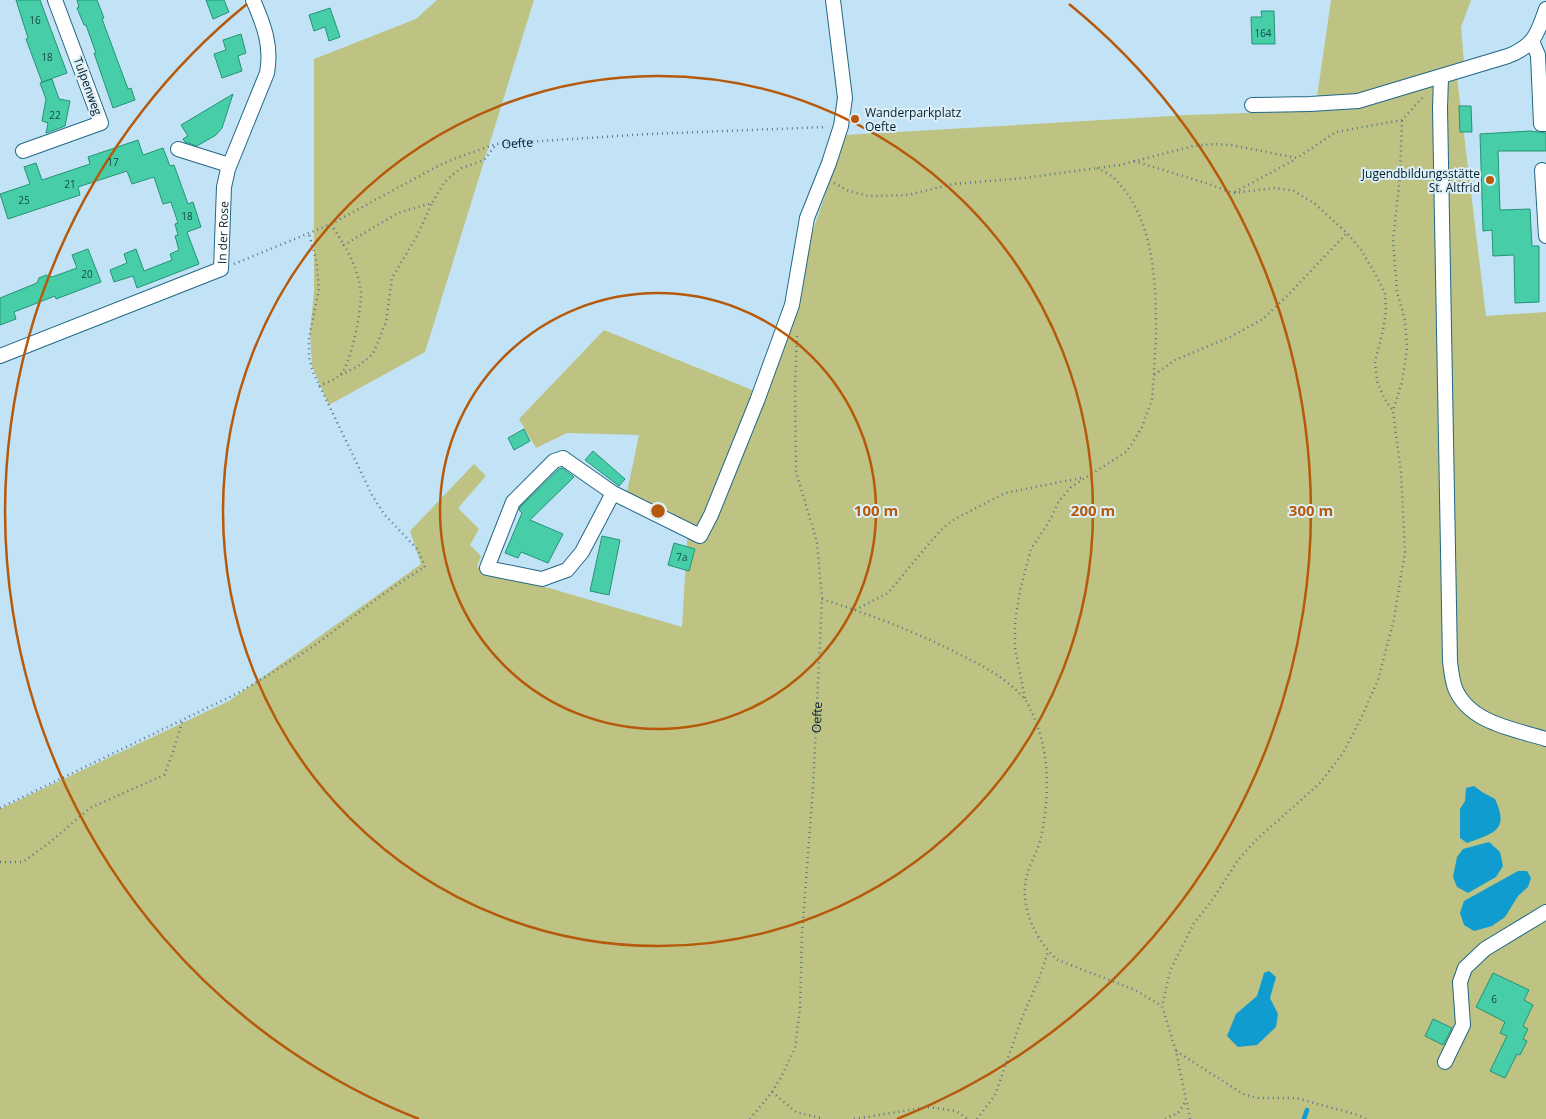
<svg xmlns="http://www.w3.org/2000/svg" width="1546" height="1119" viewBox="0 0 1546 1119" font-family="'Open Sans',sans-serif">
<rect width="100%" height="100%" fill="#c2e3f5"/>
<path fill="#bec282" d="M437,0H534L425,352L329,405L312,366L310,333L314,292V59L416,19Z
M1331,0H1471L1461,27L1464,63L1457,77L1486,316L1546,312V1119H0V809L229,701L421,564L410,531L474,464L486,476L458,508L479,529L470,545L481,556L477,567L682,627L688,526L627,492L639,435L567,433L536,448L519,419L604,330L757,392L846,135L1188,115L1315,111Z"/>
<path fill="#109ccf" d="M1474,786L1482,792L1495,799C1510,831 1493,833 1467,843L1460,838V809L1465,801L1466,788Z
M1489,842L1500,852L1503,866L1496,877L1468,893L1457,887L1453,877L1457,857L1463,849Z
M1518,871H1527L1531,878L1528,887L1518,896L1505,917L1492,926L1474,931L1464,925L1460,913L1464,901Z
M1269,971L1276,977L1270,998L1278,1014L1276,1027L1257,1045L1238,1047L1227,1036L1236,1014L1257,996L1264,973Z"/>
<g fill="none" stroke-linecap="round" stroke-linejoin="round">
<path stroke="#109ccf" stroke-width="4.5" d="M1304,1119L1307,1110"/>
</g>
<path fill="#47cea9" stroke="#249376" d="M16,0H40L67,73L42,82L26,39L28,38Z
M77,0H97L104,18L102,19L128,89L131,88L135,100L113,108L94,53H96L86,25H84L77,8L79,7Z
M206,0H224L229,12L213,19Z
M330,8L340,37L329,41L325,27L314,31L309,15Z
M1261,11H1274L1275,44H1252L1251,17H1262Z
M241,34L246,53L238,56L242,71L222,78L214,54L226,50L223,40Z
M52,79L59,99L70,101L65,126L46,133L48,123L42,121L46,99L40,83Z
M233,94L222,128L216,135L197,146L185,142L183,139L188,136L181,125Z
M1459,106H1471L1472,132H1460Z
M1530,131L1546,133V151H1498L1500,210L1530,209L1532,246H1539V302L1515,303L1514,255L1493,256L1492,230L1483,231L1480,134Z
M138,140L143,155L163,148L170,166L174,165L188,204L193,202L201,227L187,232L199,264L137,288L133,276L114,282L110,270L127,263L124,254L136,249L144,271L172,260L170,254L179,250L175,236L178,235L175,224L178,223L171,202L163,204L154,177L132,184L127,171L78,187L80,195L8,219L0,194L30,184L24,167L36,163L42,180L90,164L88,157Z
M88,249L101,282L56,299L55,296L14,312L16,319L0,325V298L37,283L39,278L46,275L52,277L77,268L72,255Z
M524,429L530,441L514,450L508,438Z
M593,451L625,479L619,486L585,460Z
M562,468L574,477L530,520L563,534L548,563L521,552L518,558L505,553L522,513L519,510L520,507L559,469Z
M602,536L620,540L609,595L590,591Z
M674,543L695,549L689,571L668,565Z
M1493,973L1529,990L1524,1000L1533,1005L1523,1026L1528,1029L1523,1039L1527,1041L1520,1055L1517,1054L1505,1078L1490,1071L1507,1036L1500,1033L1505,1022L1476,1007Z
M1433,1019L1452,1028L1443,1045L1425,1036Z"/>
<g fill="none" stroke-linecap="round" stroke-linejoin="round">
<defs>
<g id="minor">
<path d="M1532,41L1538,55L1541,124H1546"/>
<path d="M1441,77L1440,108L1450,661C1451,670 1452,680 1455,688C1469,723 1514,729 1546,739"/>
<path d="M1252,105L1310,104L1358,101L1508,56C1534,46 1538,33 1546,9"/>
<path d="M178,149L229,165"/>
<path d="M23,151L101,123L55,0"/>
<path d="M1542,170L1546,236"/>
<path id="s3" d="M0,356L221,269L224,187L228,169L267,73C272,46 264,25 253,0"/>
<path d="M613,493L582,552L567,570L542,579L487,568L513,502L554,461L563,458L613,493L700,536L711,515L757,401L792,305L807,218L829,163L841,126L845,98L833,0"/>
<path d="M1445,1062L1463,1025L1460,982L1465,968L1485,949L1546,912"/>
</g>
</defs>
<use href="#minor" stroke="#216887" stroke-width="16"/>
<g stroke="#597787" stroke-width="2.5" stroke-dasharray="1 4" stroke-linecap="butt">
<path d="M1134,161L1209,184L1233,193L1275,188L1294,191L1315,204L1347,233L1361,250L1377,277L1385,293L1386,311L1383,330L1375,362L1377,381L1384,398L1393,411"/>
<path d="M1097,168C1103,171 1109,174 1114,178C1154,217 1156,281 1156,333C1156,347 1154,361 1154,375"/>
<path d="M834,183L849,191L868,196L908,195L953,184L1024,178L1120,165L1193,146L1214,144L1231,145L1297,158L1336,132L1402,120L1423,97"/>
<path d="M1235,192L1296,159"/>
<path d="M331,224L344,245"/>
<path id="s1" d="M234,264L331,224L438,166L456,158L496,144L649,134L827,127"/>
<path d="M341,375L358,366L373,354L386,322L392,278L417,236L432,203"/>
<path d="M319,386C325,383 334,380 339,376C351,366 361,312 361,295C361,280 352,258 344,245L398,213L432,203L444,183L452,175L462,168L484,160L495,146"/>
<path d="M822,599C868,614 912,630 955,652C981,665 1004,676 1024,698C1027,701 1029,707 1031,711C1050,749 1050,795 1041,837C1038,851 1029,864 1026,879C1020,907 1036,942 1058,960L1135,990L1162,1006"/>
<path d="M855,610L888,593L932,540L944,527L955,519L1005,493L1081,478"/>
<path d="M1025,698L1015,649V623L1020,590L1031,549L1049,522L1059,501L1071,487L1126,452L1133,442L1142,427L1152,399L1154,375L1175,360L1230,337L1263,319L1289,294L1347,233"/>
<path d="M0,808L240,692C265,677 290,662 315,645C351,619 386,590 425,567L418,550L384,514L372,495L313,372L309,357V338L319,289L316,259L309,234"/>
<path d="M0,862H23L49,843L90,808L164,775L172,755L183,719"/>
<path d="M1176,1051L1243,1094L1257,1098H1296L1358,1115L1366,1119"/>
<path d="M772,1092L796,1112L824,1119"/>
<path id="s2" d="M750,1119L772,1092L781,1077L795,1048L800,1009L802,934L813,788L822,598L817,542L796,472L795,385L797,336"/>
<path d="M854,1119L929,1107L956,1111L968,1119"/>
<path d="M977,1119L995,1095L1022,1018L1040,976L1048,952"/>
<path d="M1165,1119L1178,1113L1186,1101"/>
<path d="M1190,1119L1176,1051L1162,1006L1170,971L1194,923L1211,902L1238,860L1256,840L1320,783L1343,753L1362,716L1378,680L1394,619L1405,552L1401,473L1393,411L1402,382L1407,348L1405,320L1397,292L1393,241L1400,177L1402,120"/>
</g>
<use href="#minor" stroke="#fff" stroke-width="14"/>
</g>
<g fill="none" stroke="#b7590a" stroke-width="2.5">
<circle cx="658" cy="511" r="218"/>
<circle cx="658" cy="511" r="435"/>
<path d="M419 1119A653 653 0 0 1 247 4M1069 4A653 653 0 0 1 897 1119"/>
</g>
<g fill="#b7590a" stroke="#ddeef7" stroke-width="2">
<circle cx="855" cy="119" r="5"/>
<circle cx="1490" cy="180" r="5"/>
</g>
<g text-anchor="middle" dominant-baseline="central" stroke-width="4" stroke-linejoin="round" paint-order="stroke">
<g font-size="10" fill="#134b4b">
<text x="35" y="20">16</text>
<text x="1263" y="33">164</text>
<text x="47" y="57">18</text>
<text x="55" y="115">22</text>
<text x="113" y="162">17</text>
<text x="70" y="184">21</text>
<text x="24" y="200">25</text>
<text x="187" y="216">18</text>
<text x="87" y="274">20</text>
<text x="682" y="557">7a</text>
<text x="1494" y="999">6</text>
</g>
<g font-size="12" fill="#021f2c" stroke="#ddeef7">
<text transform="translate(88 86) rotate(70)">Tulpenweg</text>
<text stroke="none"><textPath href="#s1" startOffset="310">Oefte</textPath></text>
<text stroke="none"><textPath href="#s3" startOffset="274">In der Rose</textPath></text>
<text stroke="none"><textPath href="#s2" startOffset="416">Oefte</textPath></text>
</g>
<g font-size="12" fill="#021f2c" stroke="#ddeef7" text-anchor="start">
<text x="865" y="112">Wanderparkplatz<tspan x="865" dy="14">Oefte</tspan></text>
<text x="1480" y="173" text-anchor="end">Jugendbildungsstätte<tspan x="1480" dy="14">St. Altfrid</tspan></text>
</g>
</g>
<circle cx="658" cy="511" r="8" fill="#b7590a" stroke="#ddeef7" stroke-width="2.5"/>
<g font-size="15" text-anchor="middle" font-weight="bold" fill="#b7590a" stroke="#ddeef7" stroke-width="4" stroke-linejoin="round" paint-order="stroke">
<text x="876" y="516">100 m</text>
<text x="1093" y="516">200 m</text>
<text x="1311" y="516">300 m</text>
</g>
</svg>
